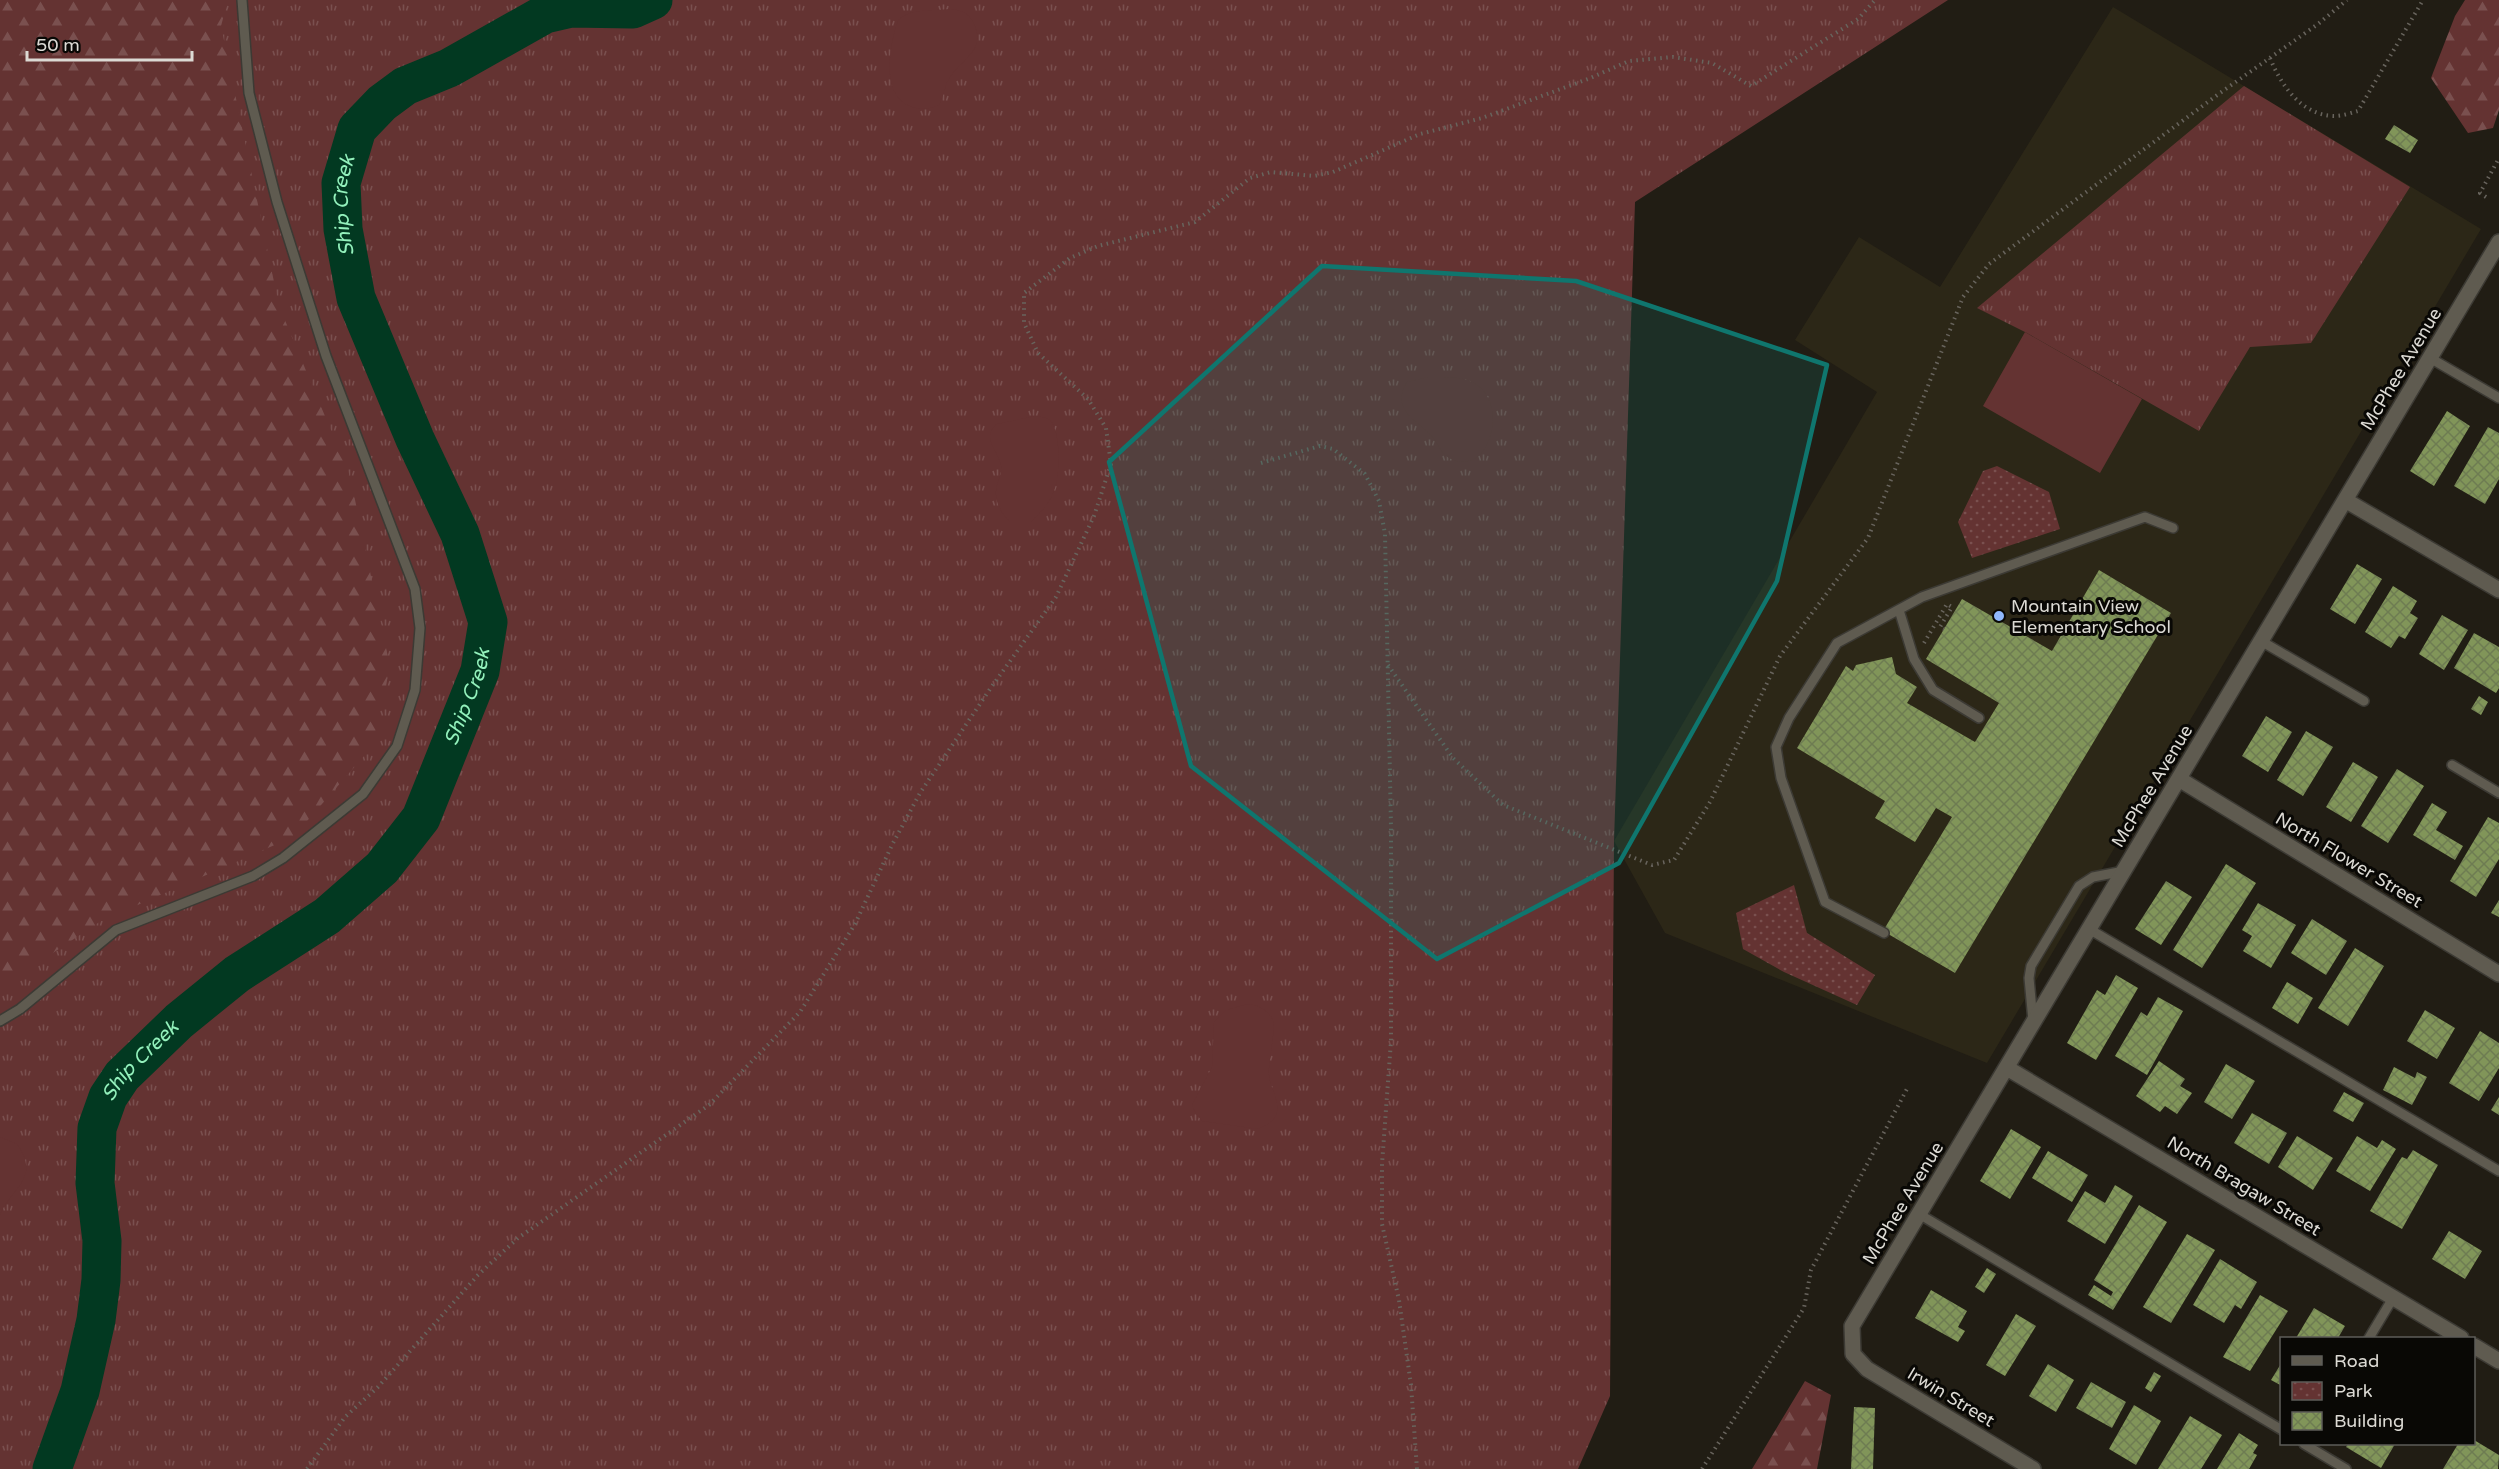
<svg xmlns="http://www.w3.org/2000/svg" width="2499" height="1469" viewBox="0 0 2499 1469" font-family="'Varela Round',sans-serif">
<defs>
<pattern id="grass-tufts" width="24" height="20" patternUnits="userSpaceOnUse" patternTransform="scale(1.5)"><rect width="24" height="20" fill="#643332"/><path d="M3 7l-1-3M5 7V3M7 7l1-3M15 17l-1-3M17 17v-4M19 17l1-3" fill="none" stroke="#7a504f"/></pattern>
<pattern id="forest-firs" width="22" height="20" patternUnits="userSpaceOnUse" patternTransform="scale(1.5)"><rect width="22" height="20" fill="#643332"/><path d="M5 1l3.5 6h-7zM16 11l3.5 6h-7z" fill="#7a504f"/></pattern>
<pattern id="park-dots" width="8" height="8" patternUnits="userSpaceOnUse" patternTransform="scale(1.5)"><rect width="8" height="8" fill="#643332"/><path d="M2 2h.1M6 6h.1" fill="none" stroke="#7a504f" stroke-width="1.8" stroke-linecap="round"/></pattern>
<pattern id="building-cross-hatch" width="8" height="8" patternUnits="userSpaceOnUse" patternTransform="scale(1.5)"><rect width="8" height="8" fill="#819559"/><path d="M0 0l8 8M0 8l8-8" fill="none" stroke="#6e7c52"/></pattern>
</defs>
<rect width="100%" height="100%" fill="#211d14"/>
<path fill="#2c2717" d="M2113,7L2481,229L1987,1063L1665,933L1614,841L1877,392L1795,340L1859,237L1940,287Z"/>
<path fill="url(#grass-tufts)" d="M150,0H1948L1635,202L1614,841L1610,1396L1578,1469H0V695Z
M2244,86L2410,187L2311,343L2250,347L2199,431L2025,332L1977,308Z"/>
<path fill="url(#forest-firs)" d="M0,0H228L221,26L279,306L350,476L390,667L372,747L293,837L101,921L0,988Z
M2465,0H2499V110L2493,128L2468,133L2431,78L2455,16Z
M1805,1381L1831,1395L1817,1469H1752Z"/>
<path fill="url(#park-dots)" d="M1997,466L2049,492L2060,529L1972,558L1958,522L1983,471Z
M1794,885L1807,933L1875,975L1857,1005L1784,972L1743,949L1736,913Z"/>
<path fill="#643332" d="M950,9C960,10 968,12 973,22C988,51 961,58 949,79C944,87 944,97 939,105C931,109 925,109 916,108C879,101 889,46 898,21C908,8 934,11 950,9Z
M2025,332L2142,399L2100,473L1983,406Z
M1428,377C1443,377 1461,376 1474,383C1510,402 1490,480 1449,458C1442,454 1439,446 1435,440C1429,433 1422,427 1415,421C1401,409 1397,398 1407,382Z
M1036,416C1041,417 1046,417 1050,420C1061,431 1060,474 1055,488C1051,502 1041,512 1031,522H1010C1000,512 993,499 997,485C999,479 1002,473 1001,466C999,451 980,438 997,424Z
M1247,1004C1257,1004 1268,1010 1273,1020C1276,1029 1268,1061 1269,1075C1270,1088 1281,1102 1276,1115C1273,1123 1265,1126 1258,1129L1202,1121L1196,1114L1192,1105L1212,1067L1214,1022L1226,1010Z
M0,1137L17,1144C41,1179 12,1186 0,1215Z"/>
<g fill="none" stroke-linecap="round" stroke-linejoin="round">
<path stroke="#023921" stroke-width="39" id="s1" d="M52,1469L80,1391L96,1320L101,1280L102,1241L95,1183L97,1128L108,1097L122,1076L179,1021L237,974L327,916L382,868L421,818L480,671L488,622L460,534L415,439L356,298L343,229L341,183L357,129L382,103L405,86L449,68L545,14L571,8L633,9L653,0"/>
</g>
<path fill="url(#building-cross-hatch)" d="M2394,125L2418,140L2410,153L2385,139Z
M2447,411L2470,426L2434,486L2410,471Z
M2488,427L2499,433V479L2485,504L2454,486Z
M2357,564L2382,579L2355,624L2330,609Z
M2099,570L2171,613L1955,973L1883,931L1952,817L1936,808L1915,842L1875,818L1885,801L1797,748L1846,666L1853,671L1856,665L1892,657L1896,674L1917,687L1907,703L1975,742L1999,703L1926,659L1962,599L2052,651Z
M2393,586L2417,601L2410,613L2418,618L2405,639L2399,636L2391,648L2365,632Z
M2442,615L2468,630L2444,670L2419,654Z
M2474,633L2499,647V688L2496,693L2454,668Z
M2479,696L2488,702L2481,715L2471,709Z
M2266,716L2292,732L2268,772L2242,756Z
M2306,731L2333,747L2303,796L2277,780Z
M2353,762L2378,777L2351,822L2326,807Z
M2397,769L2424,786L2388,843L2361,826Z
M2432,803L2447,812L2436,830L2463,846L2455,860L2413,835Z
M2488,817L2499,823V859L2476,897L2450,881Z
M2226,864L2256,883L2202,968L2173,950Z
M2166,881L2192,897L2161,945L2135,929Z
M2499,900V917L2491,913Z
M2258,903L2296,925L2271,968L2243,951L2252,936L2242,930Z
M2312,919L2347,941L2326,975L2291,953Z
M2355,948L2384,966L2348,1026L2318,1008Z
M2116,975L2138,988L2096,1060L2067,1043L2097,990L2105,995Z
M2287,982L2313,998L2298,1024L2272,1008Z
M2158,997L2183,1011L2147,1075L2115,1056L2141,1012L2147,1016Z
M2425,1010L2455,1028L2437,1059L2407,1041Z
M2480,1031L2499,1043V1068L2479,1101L2449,1083Z
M2159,1061L2185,1079L2180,1086L2192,1093L2177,1114L2165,1106L2160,1112L2136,1096Z
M2226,1064L2255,1081L2232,1119L2204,1102Z
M2394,1067L2415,1078L2417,1072L2427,1077L2412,1105L2383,1090Z
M2344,1092L2364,1103L2353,1122L2333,1111Z
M2499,1097V1115L2491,1110Z
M2252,1113L2287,1133L2269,1164L2234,1143Z
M2011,1129L2041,1147L2010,1199L1980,1181Z
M2297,1136L2333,1158L2313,1190L2278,1167Z
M2357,1136L2377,1148L2382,1140L2396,1149L2370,1191L2336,1171Z
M2413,1150L2438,1165L2402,1229L2370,1211L2398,1163L2402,1157L2407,1159Z
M2048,1151L2088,1175L2072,1202L2032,1178Z
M2115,1185L2133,1196L2105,1244L2067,1221L2085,1191L2105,1203Z
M2139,1205L2167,1222L2113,1310L2088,1295L2094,1285L2111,1296L2113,1292L2094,1280Z
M2449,1231L2482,1251L2465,1279L2432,1259Z
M2187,1234L2215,1250L2171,1323L2143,1307Z
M2220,1259L2257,1282L2241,1309L2235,1305L2224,1323L2193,1305Z
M1987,1268L1996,1274L1984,1293L1975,1287Z
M1931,1290L1967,1311L1958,1327L1965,1331L1958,1342L1915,1318Z
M2260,1295L2288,1311L2250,1371L2223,1357Z
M2314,1308L2345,1326L2338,1338H2296Z
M2016,1314L2036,1326L2005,1376L1986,1365Z
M2282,1362V1386L2271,1380Z
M2048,1364L2074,1380L2056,1412L2029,1396Z
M2154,1372L2161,1376L2151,1392L2145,1388Z
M2091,1382L2126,1402L2112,1428L2076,1408Z
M2134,1405L2161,1421L2136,1465L2109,1449Z
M1854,1407L1875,1408L1873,1469H1851Z
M2190,1416L2222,1435L2201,1469H2158Z
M2239,1433L2258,1445L2253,1453L2257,1455L2249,1469H2217Z
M2474,1440L2499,1455L2498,1469H2443L2458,1444H2474Z
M2348,1444H2395L2381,1468L2346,1447Z"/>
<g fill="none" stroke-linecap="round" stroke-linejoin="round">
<defs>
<path id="service" d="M2430,358L2499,398
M1899,610L1914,659L1933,690L1979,718
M2261,641L2364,701
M2452,765L2499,793
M2089,929L2499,1171
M1884,933L1825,902L1781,778L1776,747L1789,718L1837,643L1922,597L2145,517L2173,528
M0,1021L20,1009L116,930L253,876L283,858L363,794L397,746L415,690L420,628L415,589L326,356L277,202L249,93L242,0
M2033,1021L2029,978L2031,966L2079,886L2093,877L2124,871
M1919,1214L2282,1430
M2369,1338L2393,1298
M2304,1444L2346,1469"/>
<path id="minor" d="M2345,500L2499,590
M2179,779L2499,974
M2007,1068L2461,1338
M2474,1346L2499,1361
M2033,1469L1867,1369L1853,1354L1852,1326L2499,242"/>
</defs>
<use href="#service" stroke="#3c3a34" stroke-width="12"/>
<use href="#minor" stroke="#3c3a34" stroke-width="18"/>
<path stroke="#68645d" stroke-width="4" stroke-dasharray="1.5 4.5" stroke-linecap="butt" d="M2270,58C2281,85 2301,115 2334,116C2342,116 2351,113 2358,111L2423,0
M2486,197L2480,193L2499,158
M1261,463L1320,446L1333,449L1365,474L1379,501L1385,534L1391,827V1041L1382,1164V1224L1399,1300L1411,1385L1417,1469
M1924,643L1947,604L1952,607L1940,627L1944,629
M1388,665L1453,758L1503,805L1652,865L1674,860L1710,802L1780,656L1868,538L1963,297L1989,264L2220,93L2318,24L2347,0
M307,1469L345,1417L378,1387L478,1275L518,1238L709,1105L800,1012L855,924L892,845L920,793L990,689L1056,597L1094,516L1111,464L1106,428L1088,399L1038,353L1024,323V293L1070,258L1098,246L1195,222L1250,178L1271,172L1314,176L1333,172L1420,134L1482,118L1588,79L1629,61L1673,57L1712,63L1751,86L1858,19L1875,0
M1702,1469L1804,1308L1811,1270L1908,1087"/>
<use href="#service" stroke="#5f5b50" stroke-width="9"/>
<use href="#minor" stroke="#5f5b50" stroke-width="15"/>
</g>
<path fill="#0f766e" fill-opacity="0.2" stroke="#0f766e" stroke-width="4.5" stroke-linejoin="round" d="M1322,266L1576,281L1827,365L1777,581L1619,863L1437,959L1191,766L1109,462Z"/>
<circle fill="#90b8fd" stroke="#090805" stroke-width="2" cx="1999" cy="616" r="6"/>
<g text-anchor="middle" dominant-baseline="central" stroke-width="6" stroke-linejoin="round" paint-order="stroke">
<g font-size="18" fill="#dcdad4" stroke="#090805">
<text transform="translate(2401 369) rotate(-59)">McPhee Avenue</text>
<text transform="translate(2152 786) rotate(-59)">McPhee Avenue</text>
<text transform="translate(2349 860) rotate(31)">North Flower Street</text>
<text transform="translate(2244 1186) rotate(31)">North Bragaw Street</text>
<text transform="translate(1903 1203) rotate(-59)">McPhee Avenue</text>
<text transform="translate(1951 1397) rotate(31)">Irwin Street</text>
</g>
<g font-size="18" fill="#dcdad4" stroke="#090805" text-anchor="start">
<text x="2011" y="606">Mountain View<tspan x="2011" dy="21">Elementary School</tspan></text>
</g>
<g font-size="20" font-style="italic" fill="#93f1bc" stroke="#090805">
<text stroke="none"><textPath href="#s1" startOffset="1456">Ship Creek</textPath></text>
<text stroke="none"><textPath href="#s1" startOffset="934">Ship Creek</textPath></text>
<text stroke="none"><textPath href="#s1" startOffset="430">Ship Creek</textPath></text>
</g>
</g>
<rect x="2280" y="1337" width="195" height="108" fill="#090805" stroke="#5d5c58" stroke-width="1.5"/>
<rect x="2292" y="1356" width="30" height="9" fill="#5f5b50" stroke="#5d5c58" stroke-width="1.5"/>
<text x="2334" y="1367" font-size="18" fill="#dcdad4">Road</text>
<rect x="2292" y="1382" width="30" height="18" fill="url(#park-dots)" stroke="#5d5c58" stroke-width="1.5"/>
<text x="2334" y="1397" font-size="18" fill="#dcdad4">Park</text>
<rect x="2292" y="1412" width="30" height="18" fill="url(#building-cross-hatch)" stroke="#5d5c58" stroke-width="1.5"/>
<text x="2334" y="1427" font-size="18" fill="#dcdad4">Building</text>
<path d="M27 51v9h165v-9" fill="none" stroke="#dcdad4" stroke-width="3"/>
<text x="36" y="51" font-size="18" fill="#dcdad4" stroke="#090805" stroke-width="4.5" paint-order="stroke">50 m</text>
</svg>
